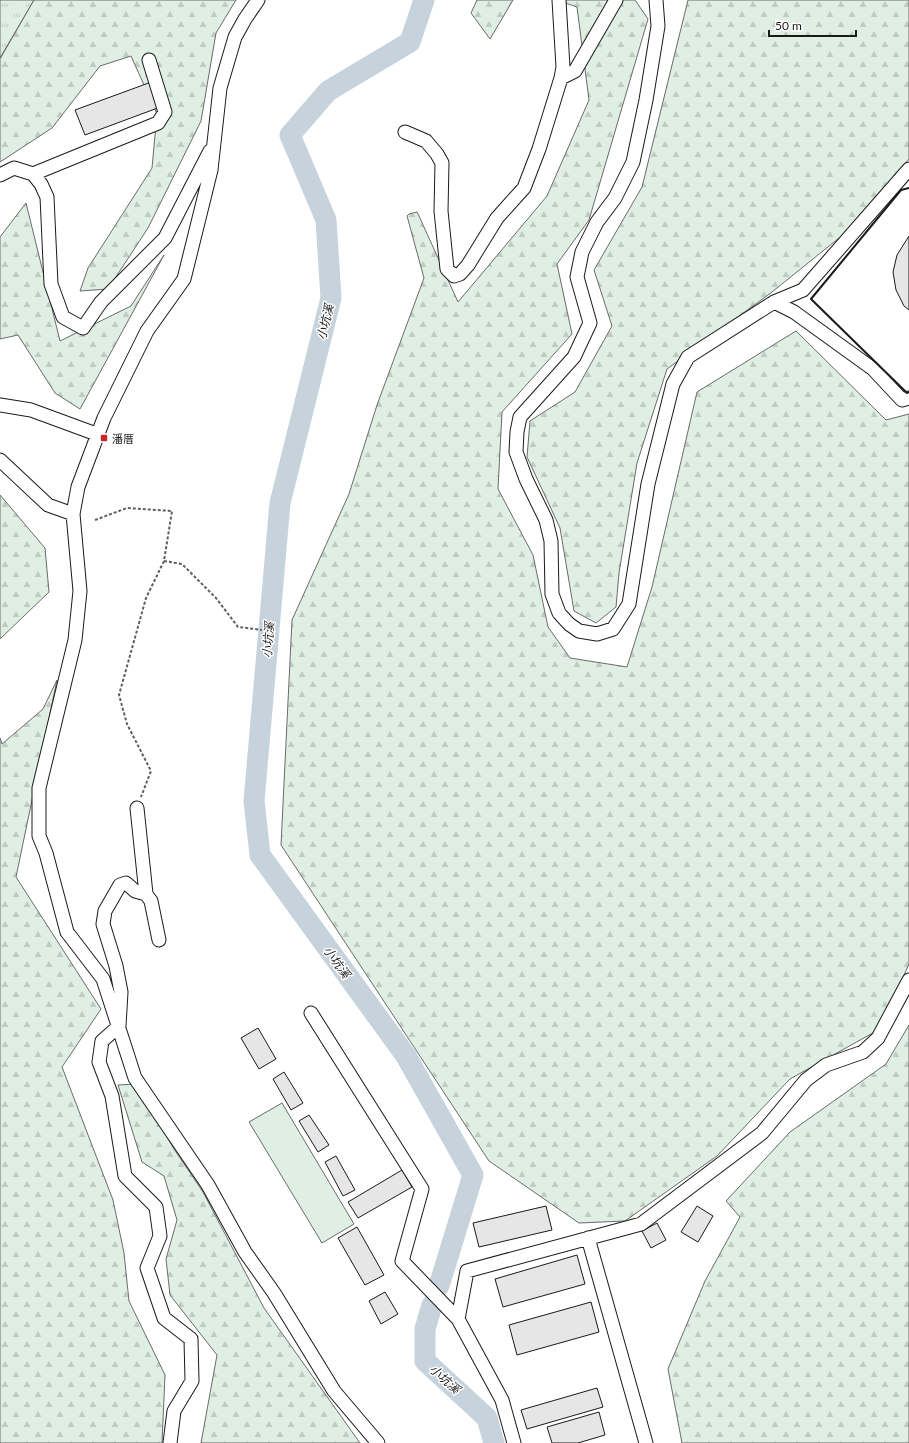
<svg xmlns="http://www.w3.org/2000/svg" width="909" height="1443" viewBox="0 0 909 1443" font-family="Lato,'Noto Sans TC',sans-serif">
<defs>
<pattern id="grass-tufts" width="24" height="20" patternUnits="userSpaceOnUse"><rect width="24" height="20" fill="#e0efe3"/><path d="M3 7l-1-3M5 7V3M7 7l1-3M15 17l-1-3M17 17v-4M19 17l1-3" fill="none" stroke="#c0ccc2"/></pattern>
<pattern id="forest-firs" width="22" height="20" patternUnits="userSpaceOnUse"><rect width="22" height="20" fill="#e0efe3"/><path d="M5 1l3.5 6h-7zM16 11l3.5 6h-7z" fill="#c0ccc2"/></pattern>
</defs>
<rect width="100%" height="100%" fill="#fff"/>
<path fill="url(#grass-tufts)" stroke="#6a6a6a" d="M0,0H34L0,58Z"/>
<path fill="url(#forest-firs)" stroke="#6a6a6a" d="M34,0H236L216,33L201,121L148,228L108,289L80,291L88,268L152,168L157,114L131,56L100,66L52,128L0,162V59Z
M477,0H513L490,39L471,13Z
M557,0H635L648,19L589,220L557,264L572,334L502,412L498,489L533,555L548,627L570,658L627,667L652,587L697,392L796,331L886,420L909,414V964L880,1029L790,1079L717,1156L625,1221L579,1223L489,1161L281,845L292,620L349,494L377,405L424,278L407,216L409,214L417,212L419,216L458,302L547,196L589,100L577,7Z
M688,0H909V159L844,234L772,292L667,369L637,463L619,573L616,607L596,623L574,611L560,528L527,457L530,421L575,392L612,326L594,270L642,187Z
M26,203L60,341L131,306L164,255L80,409L55,393L18,335L0,339V237Z
M0,495L45,548L49,592L0,639Z
M57,680L16,877L101,1009L62,1067L113,1200L124,1253L129,1301L165,1375L162,1443H0V738L2,744L43,709Z
M909,1025V1443H682L668,1369L705,1281L740,1217L726,1201L790,1132L886,1064Z
M137,1084L174,1149L203,1192L264,1308L360,1443H201L217,1355L170,1295L166,1259L177,1220L164,1176L142,1162L118,1085Z"/>
<path fill="#e0efe3" stroke="#6a6a6a" d="M282,1103L354,1224L322,1243L249,1122Z"/>
<g fill="none" stroke-linecap="round" stroke-linejoin="round">
<path stroke="#c6d2dc" stroke-width="21" d="M424,0L410,42L328,91L290,135L326,220L331,298L280,503L254,801L260,855L406,1056L473,1175L439,1286
M432,1305L425,1329V1361L487,1418L494,1443"/>
</g>
<path fill="#e6e6e6" stroke="#1a1a1a" d="M154,81L163,106L85,135L75,110Z
M909,236V310L904,306L896,290L893,272L897,255Z
M258,1028L276,1059L259,1069L241,1038Z
M284,1072L303,1103L291,1110L273,1079Z
M309,1115L329,1145L318,1152L299,1121Z
M336,1156L355,1190L343,1196L325,1162Z
M402,1170L412,1187L358,1218L348,1202Z
M546,1206L552,1230L479,1247L473,1223Z
M697,1206L713,1216L698,1242L681,1232Z
M657,1223L666,1240L651,1248L642,1231Z
M357,1227L384,1275L365,1285L338,1238Z
M577,1255L585,1284L503,1307L495,1279Z
M385,1292L398,1314L381,1324L369,1301Z
M591,1302L599,1332L517,1355L509,1325Z
M597,1388L603,1407L527,1429L521,1410Z
M599,1412L605,1435L578,1443H552L547,1427Z"/>
<g fill="none" stroke-linecap="round" stroke-linejoin="round">
<defs>
<path id="minor" d="M258,0L245,19L235,37L220,88L211,170L184,279L147,331L104,418L78,487L73,514L80,591L75,640L39,788V836L46,853L67,932L103,979L135,1078L208,1185L245,1252L274,1293L334,1391L378,1443
M559,0L563,67L561,78
M656,0L658,26L646,100L633,162L615,198L597,222L582,252L577,277L590,323L574,357L520,417L517,432L516,452L526,479L546,520L551,541L552,594L559,613L569,624L579,631L597,634L613,629L629,604L648,484L673,384L688,357L774,302L803,290L909,169
M405,132L426,141L437,154L442,163L441,211L447,269L454,276L460,274L468,265L497,218L524,188L539,149L561,78L575,71L616,0
M33,174L158,123L165,112L149,60
M0,175L14,168L33,174L41,184L47,197L51,284L63,317L83,328L101,302L165,238L210,151
M774,302L794,312L873,369L902,400L909,398
M0,405L31,410L99,435
M0,460L48,505L73,514
M137,808L146,894L135,891L126,883L120,885L105,911L103,924L116,966L121,992L119,1026L102,1041L99,1062L112,1096L125,1176L156,1207L160,1236L147,1268L164,1318L191,1339L192,1381L174,1411L170,1443
M146,894L151,901L159,940
M311,1013L422,1189L402,1261L458,1319
M588,1238L646,1443
M514,1443L502,1400L458,1319L467,1271L641,1224L762,1133L806,1080L826,1065L863,1052L878,1038L909,980"/>
</defs>
<use href="#minor" stroke="#1a1a1a" stroke-width="15"/>
<path stroke="#5f5f5f" stroke-width="2" stroke-dasharray="3 2" stroke-linecap="butt" d="M95,520L127,508L172,511L164,561L146,598L119,695L127,724L151,771L141,797
M164,561L182,564L216,598L238,627L263,630"/>
<use href="#minor" stroke="#fff" stroke-width="13"/>
<path stroke="#1a1a1a" stroke-width="2" d="M909,188L901,190L811,299L907,393L909,392"/>
</g>
<rect fill="#c62828" stroke="#fff" stroke-width="1.5" x="100" y="434" width="8" height="8" rx="2"/>
<g text-anchor="middle" dominant-baseline="central" stroke-width="3" stroke-linejoin="round" paint-order="stroke">
<g font-size="11" fill="#1a1a1a" stroke="#fff" text-anchor="start">
<text x="112" y="438">潘厝</text>
</g>
<g font-size="12" font-style="italic" fill="#1a1a1a" stroke="#fff">
<text transform="translate(325 322) rotate(-76)">小坑溪</text>
<text transform="translate(268 640) rotate(-85)">小坑溪</text>
<text transform="translate(337 962) rotate(54)">小坑溪</text>
<text transform="translate(445 1379) rotate(42)">小坑溪</text>
</g>
</g>
<path d="M769 30v6h87v-6" fill="none" stroke="#1a1a1a" stroke-width="2"/>
<text x="775" y="30" font-size="12" fill="#1a1a1a" stroke="#ffffff" stroke-width="3" paint-order="stroke">50 m</text>
</svg>
